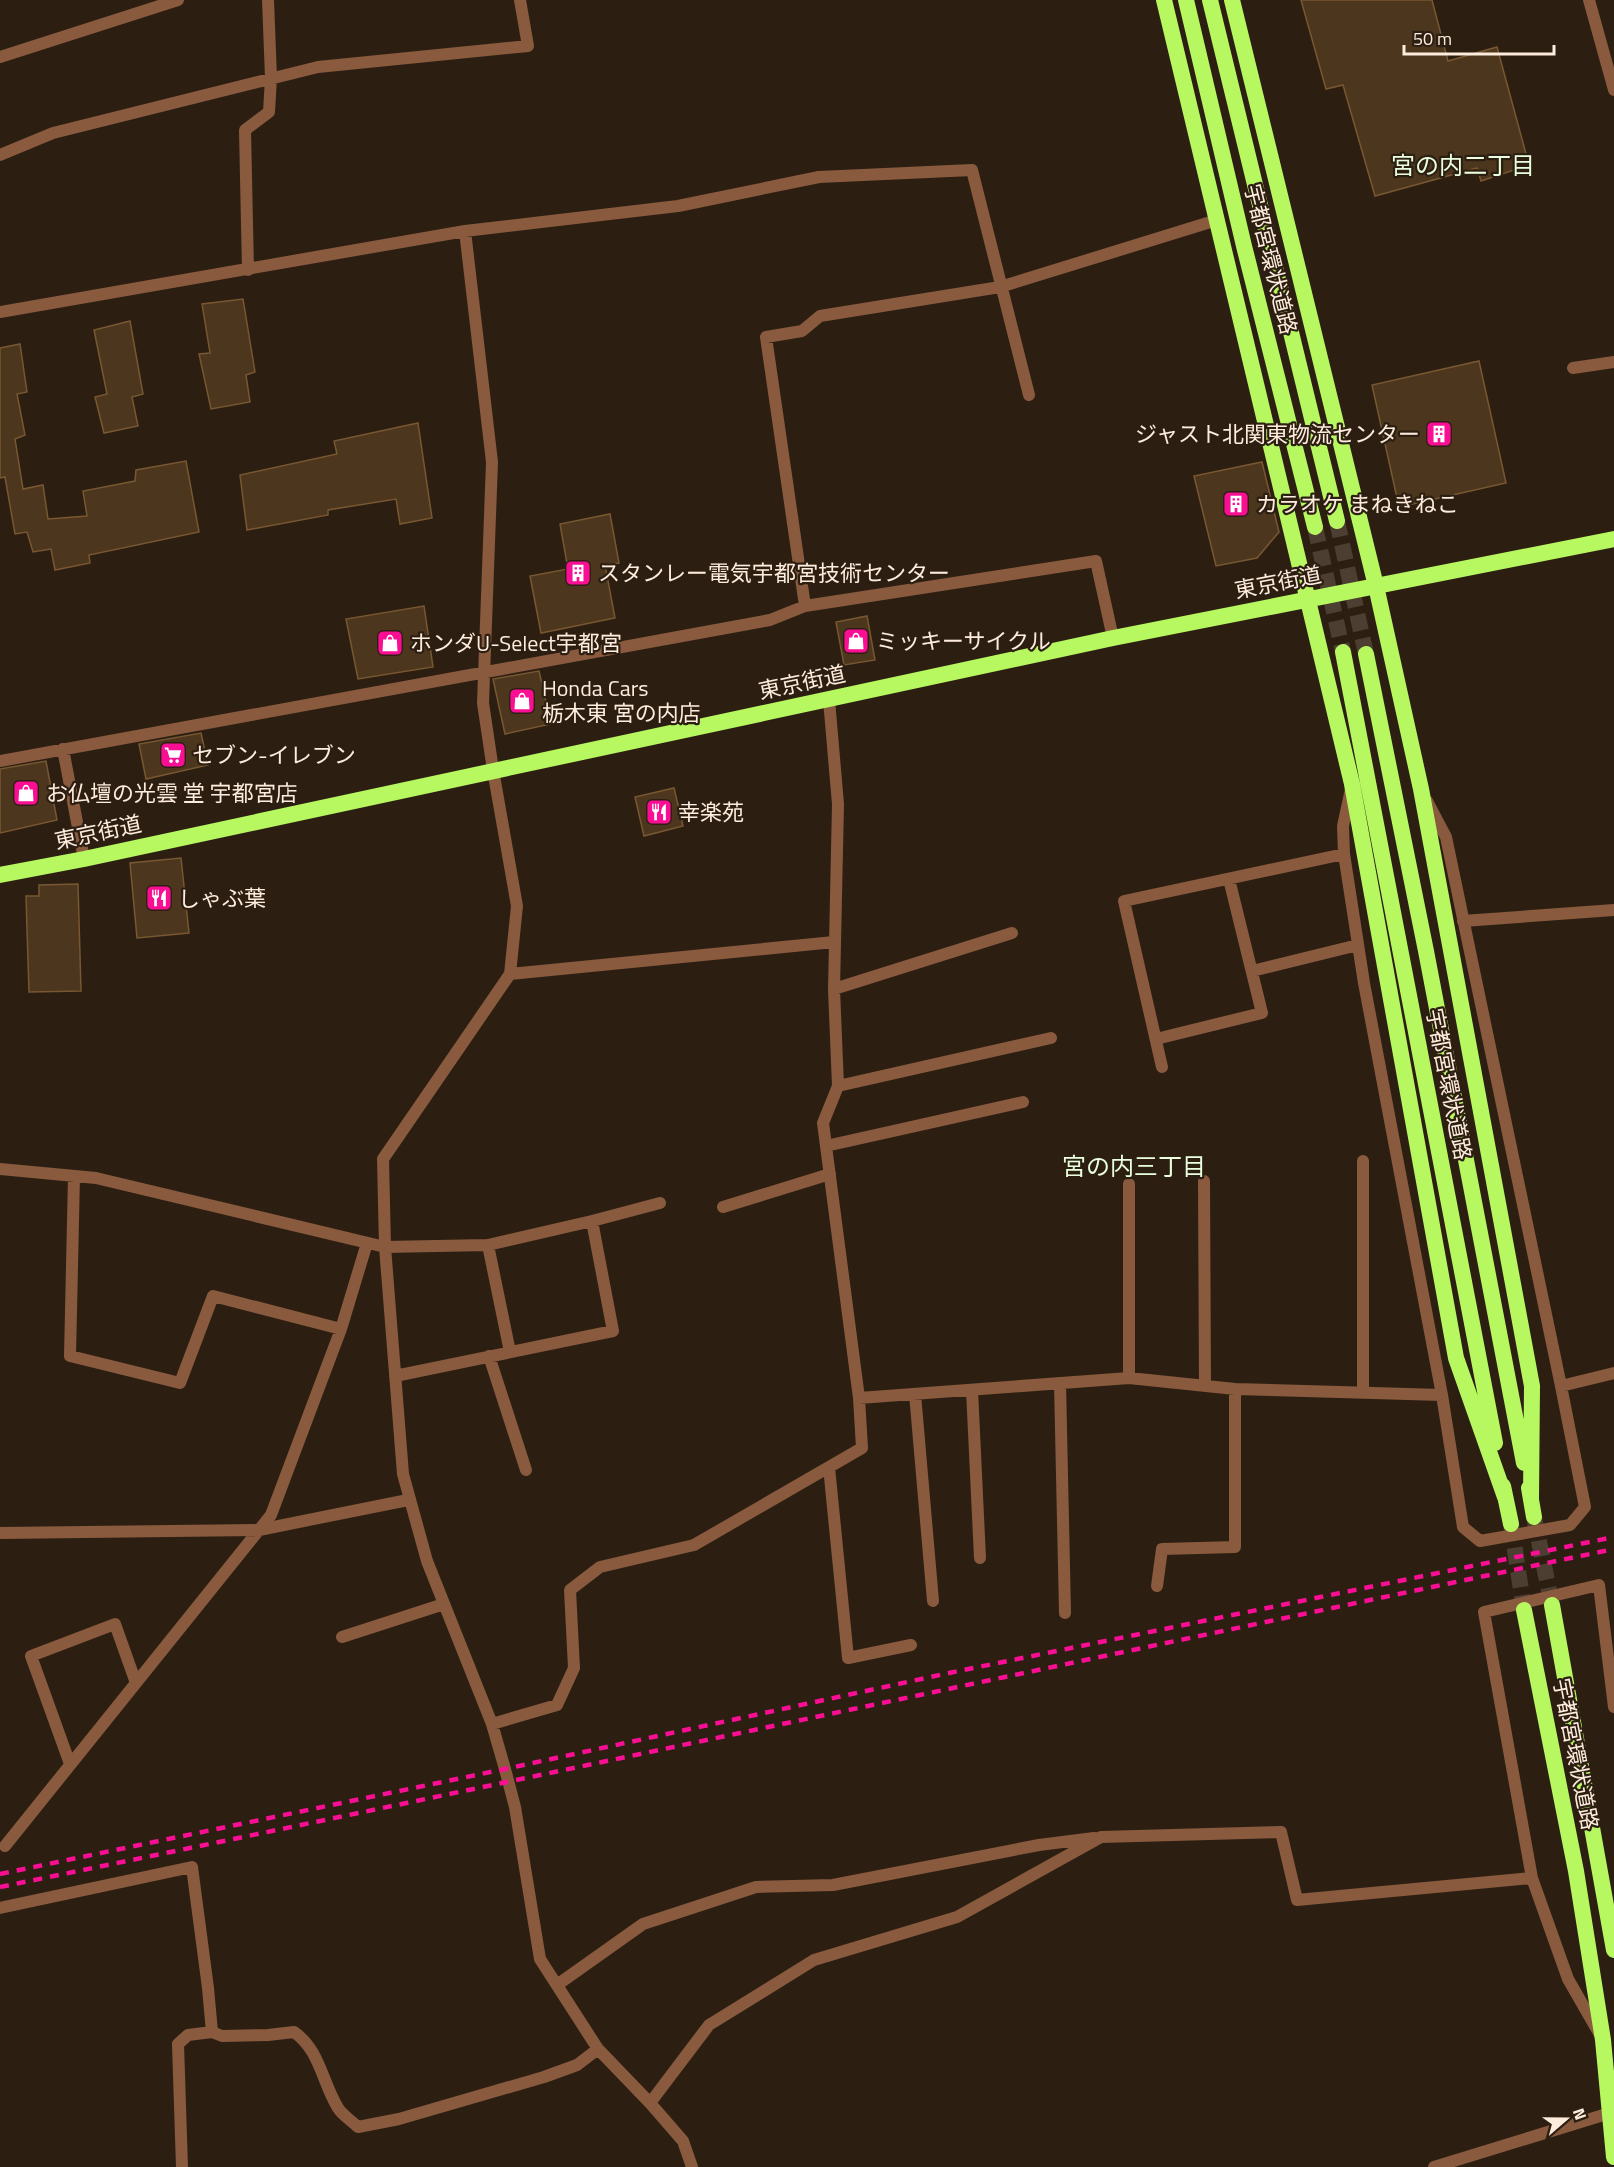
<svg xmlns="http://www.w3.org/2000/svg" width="1614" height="2167" viewBox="0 0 1614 2167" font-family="'Titillium Web','Noto Sans JP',sans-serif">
<rect width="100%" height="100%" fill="#2c1f12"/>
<path fill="#4c371e" stroke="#785731" stroke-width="1.5" d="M1301,0H1432L1448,61L1497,47L1529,165L1481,181L1477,168L1375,196L1343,85L1326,89Z
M243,299L255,372L246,375L250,402L211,409L199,354L210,353L202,304Z
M130,321L143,394L132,397L138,426L104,433L95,397L107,394L94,330Z
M20,344L27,392L17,394L25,435L15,439L23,489L43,485L48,519L87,516L83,491L135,481L136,470L186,461L199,532L89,555L90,563L55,570L51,549L33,552L27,532L15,534L5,477L0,478V348Z
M1479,361L1506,483L1399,507L1372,385Z
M418,423L432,518L400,524L396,499L328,510V515L247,530L240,475L337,454L334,441Z
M1262,462L1279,532L1257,558L1216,566L1194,476Z
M610,514L619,563L605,565L615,618L541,633L530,576L568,569L560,524Z
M424,606L433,667L358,679L346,619Z
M867,616L875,660L844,665L836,622Z
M539,671L551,724L505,734L493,679Z
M201,733L208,765L146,779L139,744Z
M46,761L57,820L0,833V769Z
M674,788L683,826L644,836L635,797Z
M181,858L189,933L137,938L130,863Z
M78,884L81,991L29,992L26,896H39V885Z"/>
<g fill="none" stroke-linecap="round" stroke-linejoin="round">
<path stroke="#4c3e30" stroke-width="16" stroke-dasharray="16 8" stroke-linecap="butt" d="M1337,521L1366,654
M1315,527L1343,652
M1534,1517L1552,1605
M1511,1524L1524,1610"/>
<path stroke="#895a3e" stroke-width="12" d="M1589,0L1614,90"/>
<path stroke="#895a3e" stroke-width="12" d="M0,57L178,0
M0,155L53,133L318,67L528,46L520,0
M465,231L492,462L483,703L493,770L517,906L510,974L383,1159L385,1247L403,1474L427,1561L492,1724L505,1769L515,1807L540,1959L598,2049L650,2103L683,2141L692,2167
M248,270L245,130L269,112L271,78L268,0
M0,312L465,231L678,206L819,177L972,170L1029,395
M1573,368L1614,362
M805,606L766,337L802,331L820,316L1000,287L1217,220
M63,749L84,859
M0,761L770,620L805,606L1096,561L1113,638
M1351,789L1343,826L1344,854L1364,983L1442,1395L1463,1527L1480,1541L1570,1525L1585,1507L1561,1386L1446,837L1427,801
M1463,921L1614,910
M1252,971L1358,945
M510,974L834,942
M834,989L1012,933
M1156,1039L1262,1013L1229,879
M1162,1067L1124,901L1344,854
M838,1086L1051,1038
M826,1146L1023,1102
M1363,1161V1393
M0,1169L96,1178L385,1247L488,1245L592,1221
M74,1176L70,1356L180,1383L213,1296L341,1329
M1204,1181L1205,1386
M723,1207L830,1174
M488,1245L510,1352
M489,1356L526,1470
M395,1376L613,1331L592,1221L660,1203
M1129,1378V1184
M1060,1383L1065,1613
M1561,1386L1614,1373
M972,1390L980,1558
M915,1394L933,1601
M859,1398L1129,1378L1235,1389L1442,1395
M829,1467L848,1658L911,1645
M0,1533L259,1530L408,1500
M1157,1586L1162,1549L1235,1547V1389
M342,1637L444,1604
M492,1724L557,1705L574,1668L570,1590L600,1567L694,1545L862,1448L859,1398L823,1123L838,1086L834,989L838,804L829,700
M70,1764L31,1656L115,1624L136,1683
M5,1846L271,1515L341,1329L367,1243
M0,1908L192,1867L208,1988L212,2032
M557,1985L643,1924L756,1887L833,1885L1039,1845L1094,1838
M1599,2033L1568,1979L1532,1878L1484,1612L1599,1585L1614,1707
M650,2103L709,2025L814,1960L957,1917L1101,1837L1281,1832L1297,1900L1532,1878
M182,2167L178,2044L188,2035L212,2032L222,2036L268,2035L294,2032C320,2050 322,2082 338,2108C342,2115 352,2121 358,2127L399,2119L544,2077L577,2065L598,2049
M1434,2167L1610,2113"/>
<path stroke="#b7f861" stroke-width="16" d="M1164,0L1352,784L1456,1358L1505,1497
M1186,0L1244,246L1315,527
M1210,0L1337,521
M1232,0L1376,586L1421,789L1532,1386L1531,1498
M1343,652L1495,1443
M1366,654L1426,951L1524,1463
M0,875L84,859L1113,638L1614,539
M1503,1486L1511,1524
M1529,1488L1534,1517
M1552,1605L1614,1950
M1524,1610L1576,1871L1603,2040L1614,2157"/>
<path stroke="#fa0e93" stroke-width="4.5" stroke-dasharray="9 8" stroke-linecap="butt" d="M0,1874L505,1769L949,1673L1614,1537
M0,1887C539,1777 1076,1661 1614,1549"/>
</g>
<defs>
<symbol id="building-square" viewBox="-11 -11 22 22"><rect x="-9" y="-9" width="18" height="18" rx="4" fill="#fa0e93" stroke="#2c1f12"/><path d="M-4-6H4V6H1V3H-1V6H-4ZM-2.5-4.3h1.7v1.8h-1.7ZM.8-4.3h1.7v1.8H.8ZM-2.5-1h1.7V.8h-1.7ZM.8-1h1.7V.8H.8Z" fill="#fff"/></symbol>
<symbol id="shop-square" viewBox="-11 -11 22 22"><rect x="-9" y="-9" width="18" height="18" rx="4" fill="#fa0e93" stroke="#2c1f12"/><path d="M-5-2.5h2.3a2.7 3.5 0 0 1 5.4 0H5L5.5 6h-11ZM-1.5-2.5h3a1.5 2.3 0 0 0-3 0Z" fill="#fff"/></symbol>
<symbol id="supermarket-square" viewBox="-11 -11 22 22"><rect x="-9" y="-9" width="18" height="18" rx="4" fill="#fa0e93" stroke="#2c1f12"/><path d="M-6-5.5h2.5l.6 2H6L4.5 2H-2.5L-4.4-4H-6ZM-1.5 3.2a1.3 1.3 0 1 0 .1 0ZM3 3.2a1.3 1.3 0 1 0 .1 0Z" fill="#fff"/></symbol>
<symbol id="restaurant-square" viewBox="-11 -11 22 22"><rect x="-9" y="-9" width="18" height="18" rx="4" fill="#fa0e93" stroke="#2c1f12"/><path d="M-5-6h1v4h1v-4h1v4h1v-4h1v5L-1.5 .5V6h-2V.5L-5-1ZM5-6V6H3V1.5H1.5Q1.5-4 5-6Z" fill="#fff"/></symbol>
</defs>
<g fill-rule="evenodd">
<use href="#building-square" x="1424" y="419" width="30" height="30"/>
<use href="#building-square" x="1221" y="489" width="30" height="30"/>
<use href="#building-square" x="563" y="558" width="30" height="30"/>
<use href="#shop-square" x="841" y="626" width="30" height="30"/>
<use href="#shop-square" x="375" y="628" width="30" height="30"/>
<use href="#shop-square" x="507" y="686" width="30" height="30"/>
<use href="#supermarket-square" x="158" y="740" width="30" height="30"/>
<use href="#shop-square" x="11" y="778" width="30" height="30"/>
<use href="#restaurant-square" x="644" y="797" width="30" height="30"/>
<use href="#restaurant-square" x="144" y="883" width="30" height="30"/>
</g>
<g text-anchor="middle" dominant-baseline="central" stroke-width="4.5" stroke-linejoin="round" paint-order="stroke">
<g font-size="22" fill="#feecdd" stroke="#2c1f12">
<text transform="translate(1271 259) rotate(76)">宇都宮環状道路</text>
<text transform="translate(1278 582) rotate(-11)">東京街道</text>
<text transform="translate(802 682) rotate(-12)">東京街道</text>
<text transform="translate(98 832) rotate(-12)">東京街道</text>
<text transform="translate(1449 1084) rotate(79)">宇都宮環状道路</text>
<text transform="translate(1576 1754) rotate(79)">宇都宮環状道路</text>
</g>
<g font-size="22" fill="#feecdd" stroke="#2c1f12" text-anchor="start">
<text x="1420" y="434" text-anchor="end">ジャスト北関東物流センター</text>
<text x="1256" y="504">カラオケ まねきねこ</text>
<text x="598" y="573">スタンレー電気宇都宮技術センター</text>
<text x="876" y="641">ミッキーサイクル</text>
<text x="410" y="643">ホンダU-Select宇都宮</text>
<text x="542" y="688">Honda Cars<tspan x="542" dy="25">栃木東 宮の内店</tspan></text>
<text x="192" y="755">セブン-イレブン</text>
<text x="46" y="793">お仏壇の光雲 堂 宇都宮店</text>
<text x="678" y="812">幸楽苑</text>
<text x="178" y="898">しゃぶ葉</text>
</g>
<g font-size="24" fill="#e9fedf" stroke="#2c1f12">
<text x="1463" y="165">宮の内二丁目</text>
<text x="1134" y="1166">宮の内三丁目</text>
</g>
</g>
<g transform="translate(1566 2119) rotate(70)" stroke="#2c1f12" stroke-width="4.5" paint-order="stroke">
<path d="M0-4.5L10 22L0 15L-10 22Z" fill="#feecdd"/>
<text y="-9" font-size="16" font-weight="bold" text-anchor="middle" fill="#feecdd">N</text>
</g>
<path d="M1404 45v9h150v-9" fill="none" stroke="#feecdd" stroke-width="3"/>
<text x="1413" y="45" font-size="18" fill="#feecdd" stroke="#2c1f12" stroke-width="4.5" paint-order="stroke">50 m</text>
</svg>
